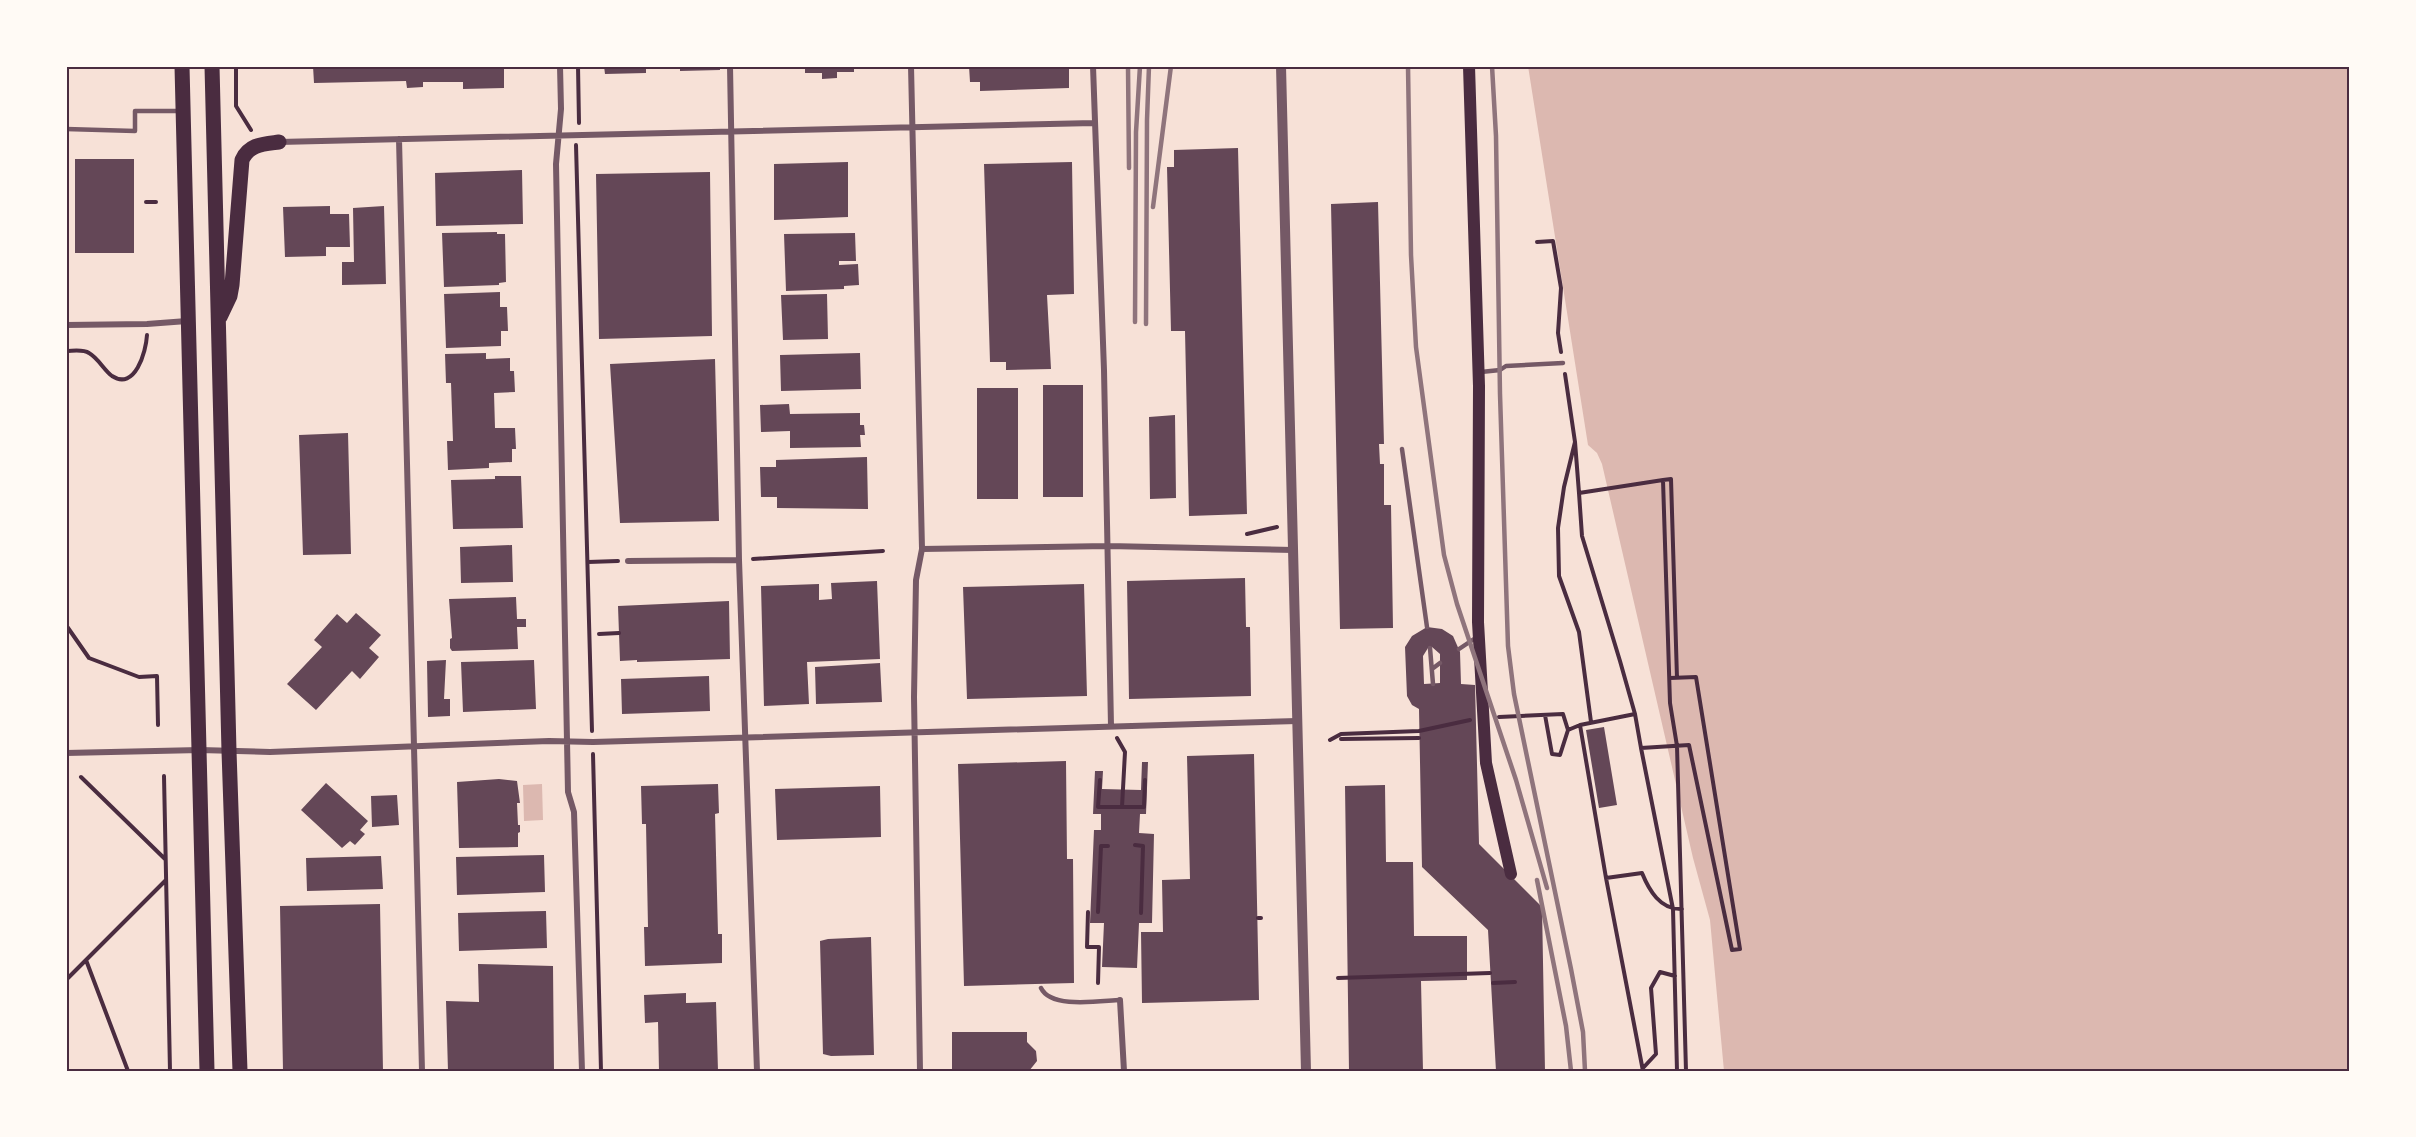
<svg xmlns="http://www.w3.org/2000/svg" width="2416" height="1137" viewBox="0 0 2416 1137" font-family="Roboto,sans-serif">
<rect width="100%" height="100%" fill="#f7e1d7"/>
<path fill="#dcb8b0" d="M1528,66H2350V1071H1724L1710,920L1693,858L1602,464L1597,453L1588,445Z
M542,784L543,820L524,821L523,785Z"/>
<path fill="#644757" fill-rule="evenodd" d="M313,66H504V88L463,89V82H423V87L407,88L406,81L314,83Z
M604,66H646V73L605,74Z
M680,66H720V70L680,71Z
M805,66H854V72H837V78L822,79V73H805Z
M969,66H1069V88L980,91V82H970Z
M1238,148L1247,514L1189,516L1185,331H1171L1167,167H1174V150Z
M75,159H134V253H75Z
M848,162V217L774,220V164Z
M1072,162L1074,294L1047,295L1051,369L1006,370V362H990L984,164Z
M522,170L523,224L436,226L435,173Z
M710,172L712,336L599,339L596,174Z
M1378,202L1384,444H1379L1380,464H1384V505H1391L1393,628L1340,629L1331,204Z
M330,206V214H349L350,247H326V256L285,257L283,207Z
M384,206L386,284L342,285V262H354L353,208Z
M497,232V234H505L506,282L499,283V285L444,287L442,233Z
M855,233L856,261H839V265L858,264L859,285L844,286V289L786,291L784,234Z
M500,292V307H507L508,331H501V346L446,348L444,294Z
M827,294L828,339L783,340L781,295Z
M486,353V359L510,358V371H514L515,392L494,393L495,428H515L516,449H512V462L489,463V468L448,470L447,441H453L451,383H446L445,354Z
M860,353L861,389L781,391L780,355Z
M715,359L719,521L620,523L610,364Z
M1043,385H1083V497H1043Z
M977,388H1018V499H977Z
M789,404L790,414L860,413V425H864L865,435H860L861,447L790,448V431L761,432L760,405Z
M1175,415L1176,498L1150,499L1149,417Z
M348,433L351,554L303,555L299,435Z
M867,457L868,509L777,508V497H761L760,467H776V460Z
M495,476H521L523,528L453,529L451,480L495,479Z
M512,545L513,582L461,583L460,547Z
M1245,578L1246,627H1250L1251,696L1129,699L1127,581Z
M877,581L880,659L807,662L809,704L764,706L761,586L819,584V600L832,599L831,583Z
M1084,584L1087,696L967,699L963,587Z
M516,597L517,619H526V627H517L518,649L452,651L450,648V639L452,638L449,599Z
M729,601L730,659L637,662V660L620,661L618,606Z
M356,613L381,635L369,648L379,657L360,679L352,671L316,710L287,684L322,647L314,640L337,614L347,623Z
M1427,627L1442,629L1453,636L1460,652L1461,684L1475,685L1479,844L1542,907L1545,1071H1496L1488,930L1422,867L1419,709L1412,705L1407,696L1405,647L1412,636ZM1432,647L1440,654V683L1424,684L1423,656L1428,648Z
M446,660L444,699H450V716L428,717L427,661Z
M534,660L536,709L463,712L461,662Z
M880,663L882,702L816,704L815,667Z
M709,676L710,711L622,714L621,679Z
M1604,727L1617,805L1599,808L1586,730Z
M1254,754L1259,1000L1142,1003L1141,932H1163L1162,880L1190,879L1187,756Z
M1066,761L1067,859H1073L1074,983L964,986L958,764Z
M1142,762H1148L1146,814H1140L1139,833L1154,834L1152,923H1139L1137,968L1102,967L1104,923H1090L1094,830H1101V814H1093L1095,771H1103L1102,789L1141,790Z
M499,779L517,781L520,803H517L518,825H520V832L518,833V847L459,848L457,782Z
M326,783L368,821L360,830L365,834L355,845L350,841L342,848L301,810Z
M718,784L719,813L715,814L718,934H722V963L645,966L644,927H648L646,824H642L641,786Z
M1385,785L1386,862H1413L1414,936H1467V980L1421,981L1423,1071H1349L1345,786Z
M880,786L881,837L777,840L775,789Z
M397,795L399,825L372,827L371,796Z
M544,855L545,892L457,895L456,857Z
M381,856L383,889L307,891L306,858Z
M380,904L383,1071H283L280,906Z
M546,911L547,948L459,951L458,913Z
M871,937L874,1055L831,1056L823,1054L820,941L828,939Z
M478,964L553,966L554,1071H448L446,1001L479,1002Z
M686,993V1003L716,1002L718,1071H659L658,1022L645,1023L644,995Z
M952,1032H1027V1042L1036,1051L1037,1061L1029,1071H952Z"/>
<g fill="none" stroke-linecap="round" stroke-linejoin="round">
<path stroke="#4a2c40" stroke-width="4" d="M236,66V106L251,130
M578,66L579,123
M576,145L592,731
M146,202H156
M1537,242L1553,241L1561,288L1558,333L1561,352
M66,351C73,351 83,349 89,353C98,358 104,370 112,376C135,391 146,352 147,335
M1565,374L1575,442L1579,493
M1575,442L1564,487L1558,528L1559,576L1579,632L1591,722
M1663,480L1671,479L1677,678
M1247,534L1277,527
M753,559L883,551
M588,562L618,561
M66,625L89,658L139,677L157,676L158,725
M599,634L619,633
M1670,678L1696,677L1740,949L1732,950L1689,745L1641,748L1673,909L1677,1071
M1635,714L1580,725L1606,878L1643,1071
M1545,715L1552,754L1560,755L1568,730
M1499,717L1563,714L1568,730L1580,725
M1117,738L1125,752L1122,807
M1341,739L1419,738
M1330,740L1341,734L1419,731L1470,720
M1641,748L1635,714L1620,661L1582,536L1579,493L1663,480L1670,703L1677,746L1686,1071
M593,754L601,1071
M164,776L170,1071
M81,777L165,859
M1100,780L1098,807H1144L1145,780
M1135,845L1143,846L1141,913
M1606,878L1642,873C1649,890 1660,910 1682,909
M1088,912L1087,947H1099L1098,983
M1098,912L1101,846H1108
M1258,918H1261
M86,960L128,1071
M1338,978L1490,973
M66,980L166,880
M1493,983L1515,982
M1643,1068L1656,1054L1651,988L1660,972L1675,976"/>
<path stroke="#755966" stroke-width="4.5" d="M66,129L135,131V111H179
M1481,372L1500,370L1506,366L1563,363
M1402,449L1427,627
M1430,648L1433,684
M1459,649L1477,637
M1432,669L1440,663
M1041,988C1051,1009 1099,1001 1120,1000"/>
<path stroke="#755966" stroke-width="6" d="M560,66L561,109L556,164L567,741L568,792L574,812L582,1071
M730,66L739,560L757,1071
M911,66L922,549L916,580L914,697L920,1071
M1093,66L1104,370L1111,726
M399,139L422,1071
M279,142L1094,123
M66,325L147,324L187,321
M922,549L1108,546L1293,550
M628,561L739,560
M66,753L200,750L270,752L549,741L593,742L1297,721
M1120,1000L1124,1071"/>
<path stroke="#755966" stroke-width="10" d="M1281,66L1306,1071"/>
<path stroke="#4a2c40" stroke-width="12" d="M1469,66L1479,386L1478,622L1486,763L1511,874"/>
<path stroke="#4a2c40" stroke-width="15" d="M182,66L207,1071
M212,66L229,751L240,1071
M220,317L230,296L232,285L242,160C249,144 264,144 279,142"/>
<path stroke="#8f747c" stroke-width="4.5" d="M1128,66L1129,168
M1408,66L1411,255L1416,347L1444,555L1457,604L1516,780L1547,888
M1492,66L1496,136L1500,394L1508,646L1514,694L1571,969L1583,1032L1585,1071
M1153,207L1171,66
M1135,322L1136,132L1140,66
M1146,324L1147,120L1149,66
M1537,880L1566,1026L1571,1071"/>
</g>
<rect width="2416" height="1137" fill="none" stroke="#fffaf5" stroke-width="135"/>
<rect x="68" y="68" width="2280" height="1002" fill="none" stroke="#4a2c40" stroke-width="2"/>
</svg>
